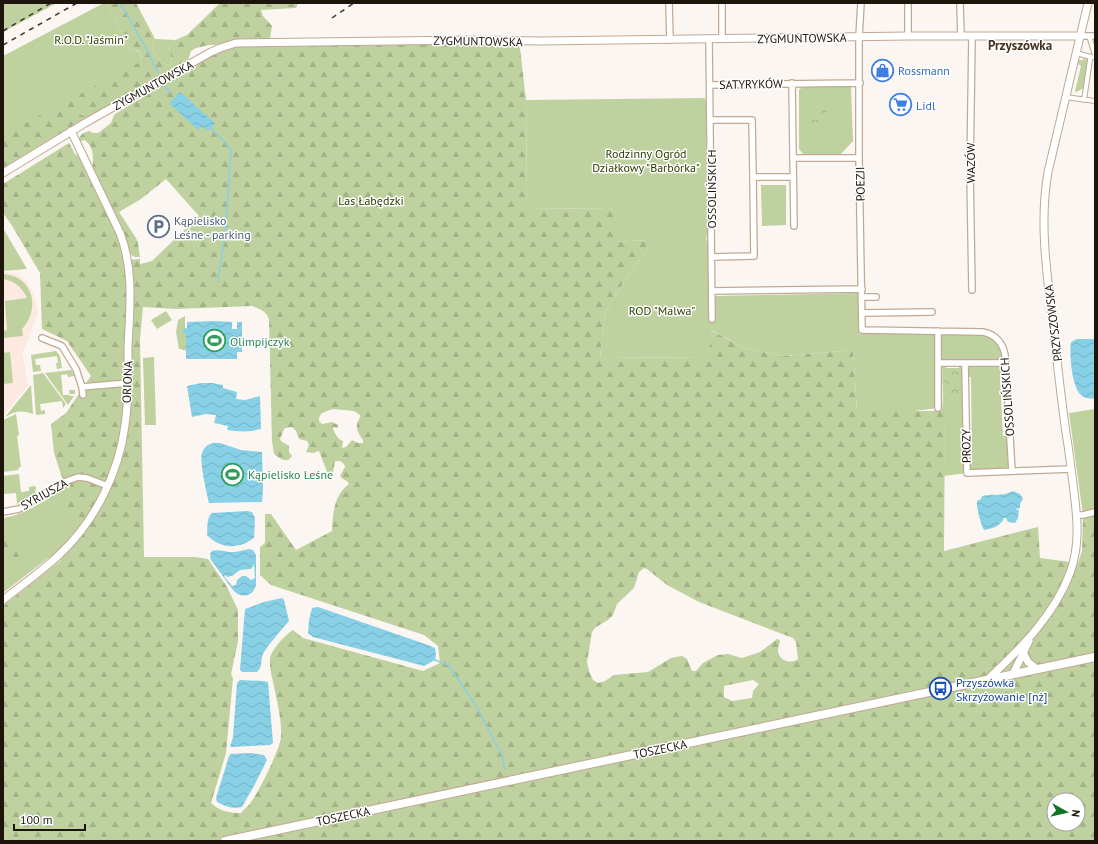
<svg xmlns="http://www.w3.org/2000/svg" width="1098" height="844" viewBox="0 0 1098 844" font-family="'PT Sans',sans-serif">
<defs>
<pattern id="forest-firs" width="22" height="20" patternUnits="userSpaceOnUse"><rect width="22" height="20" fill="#bed19e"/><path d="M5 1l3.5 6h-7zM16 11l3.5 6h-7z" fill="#a3b387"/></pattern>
<pattern id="park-crowns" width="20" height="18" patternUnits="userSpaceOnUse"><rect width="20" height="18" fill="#bed19e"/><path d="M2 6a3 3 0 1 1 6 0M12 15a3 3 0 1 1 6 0" fill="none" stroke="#a3b387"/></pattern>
<pattern id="water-waves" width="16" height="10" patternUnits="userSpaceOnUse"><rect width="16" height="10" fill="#88d0e5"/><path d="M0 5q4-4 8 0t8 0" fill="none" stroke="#75b2c3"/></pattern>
</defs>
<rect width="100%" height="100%" fill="#fbf6f2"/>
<path fill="#fce9e0" d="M3,271L16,274L24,279L29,285L33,292L38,312L27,343L22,353L24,361L28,385L3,417Z"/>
<path fill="#bed19e" d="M3,3H57L3,32Z
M104,3H107L129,49C141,51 141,50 140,63L3,136V56Z
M155,39L175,40L169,46L172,62L169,66C160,62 152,55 152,44Z
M1085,58L1088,61L1084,88L1076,92L1075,91L1081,66L1078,64L1079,60H1082Z
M802,87H851L853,141L840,155H804L799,149V90Z
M705,98L706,103L707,235L706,240L709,243L710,324L714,296L860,293L859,334H914L938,331L983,332L1002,345L1006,378L1000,379L1003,436L1010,435L1012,471L967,473L944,476L945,412L942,411L943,399H966L967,461H972L971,377H965V363L938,364V408L914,411H857L853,350L785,356L747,349L711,330L710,357L600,358L605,313L629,273L649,249V240L613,242V210L610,208L527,209L526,100Z
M112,101H119L86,119L85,116L79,113L80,110L83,108L105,106L107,103Z
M761,185H786V225L762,226Z
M3,228L27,269L3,271Z
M3,274C33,276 41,308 22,329L23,336L3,338V331L7,330L5,301L27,298C22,287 15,281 3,279Z
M166,311L172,320L157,329L151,320Z
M185,316V329H183V333H186V350H182V349H179L176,332L178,320Z
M56,351L60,356L62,368L57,369L56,363H58L57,356L35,359L36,365H40L41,371L33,372L31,355Z
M10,352L13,383L3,384V353Z
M154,357L156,425H145L143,358Z
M72,370L74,376L68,377L67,374L61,375L63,395H70L69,390H75V394H70V396H74L68,405L45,373Z
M43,373L66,404L63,408L62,401L40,404L41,411L45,410V414L36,415L33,375Z
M31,385L33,414C20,410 17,411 5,417Z
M1095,409V512L1083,515L1069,413Z
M16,414L19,435L17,436L21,467L18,468L19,470L3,472V420Z
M19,474L21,492L29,491V487L34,486L36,487L35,494L17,504L16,493L3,494V476Z
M70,483L79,528C70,538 61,553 48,558L3,593V518C22,515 38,505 54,495L53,492Z"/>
<path fill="url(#forest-firs)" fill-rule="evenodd" d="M107,3H136L155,39L152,44C152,55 160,62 169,66L172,62L169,46L173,41L187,35L220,3H298L296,8L261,10L263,16L272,26L270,39L236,40L219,45H209L196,48L191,51L187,63L119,101L109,102L105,107L81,110L80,114L85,116L86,119L54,137L3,168V135L140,62C141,50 142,51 129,49Z
M479,44L489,46H518L520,48L526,100L527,209L610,208L613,210V242L649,240V249L629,273L605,313L600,358L710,357V330L747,349L785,356L853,350L857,411H945L944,551L1038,527L1040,558L1078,563L1082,551L1083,515L1095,512V841H3V606L60,561L77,528L73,521L66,504L69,498L54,453L51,424L66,413L91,376L67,341L42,329L40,273L11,224L3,213V184L69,143L75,154L80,157L116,230L128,260L140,259V264L152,261L199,216L166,179L141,199L119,212L136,238L138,243L140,257H135L131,255L123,232L92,169C94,160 94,145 84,140L81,141L78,140C80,135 84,132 89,131L93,133H98L102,130L111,123L114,115L120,111L215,54L236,47ZM252,306C259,309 266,311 269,319L272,441L274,454C280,459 287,464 292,456L289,452V446L281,441L280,438C283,435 282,431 285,428L292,427L296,431L299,439L307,441L309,445L306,452L313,453L319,451L329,477H331L333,473L335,461H340L344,464L345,467L340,476L343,479L347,481L349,484C334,495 333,513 332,531L296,550L271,514H265V543L260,547V575L271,585L424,635L438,646L440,663L423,671L303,638L293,630C285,635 272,649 270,658C269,667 272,677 274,686C277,702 282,720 281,737C280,749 259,792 251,802C249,806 244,809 241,813C228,813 220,811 211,803L226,753L233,678L231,674L238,641V610L227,587L208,559L195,557H144L140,339L143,307L175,309ZM333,409L354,411L360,415C360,419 358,420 357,424C356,430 360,436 363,440V443H358L352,440L346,447L342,448L343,441C338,440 335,433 333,429V427L338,428V425L332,422L322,424L319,421C319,411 326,412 333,409ZM644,568L647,569L667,585L699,602L793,638L796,642L798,659C790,665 778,660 778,650C778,647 780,643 780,640L777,639L760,652L742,658L728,654L718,655L703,663L696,671H692L687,659L682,656L671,658L648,672L614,675L605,681L598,683L593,680L589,671L587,662L592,632L596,627L608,620L613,615L617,604L634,588L639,572ZM753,680L759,684L753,691L752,698L732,701L724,697V686ZM1054,800H1078V824H1054Z
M8,535L10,536L25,556L20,560L15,559L3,546V541Z"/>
<path fill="url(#park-crowns)" d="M811,105H827V128H811Z
M942,363H946V368H959V363H965L966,399H943Z"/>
<path fill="url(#water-waves)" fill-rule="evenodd" d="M180,92L215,123L208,131L202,126L198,130L169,103Z
M214,321L232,322V329H237V322H242V352H237V359H186V333H183V329L187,328V322Z
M1077,339H1095V399C1090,398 1084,399 1080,394C1072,385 1069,354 1071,342Z
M201,383H212L223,385V388L237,392L236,399L245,400L260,396L261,429C250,432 239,432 227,430L228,426L214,423L216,415L206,414L192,417L187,386Z
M214,443H220L241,450L262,452L263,489L262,502L209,503C207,495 199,460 202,453C204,447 208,444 214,443Z
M1013,491L1020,494L1023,499L1020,504V508L1016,509L1017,510H1019L1018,518L1015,523L1008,522L1006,518H1004C1001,526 992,529 984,530C981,525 976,506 977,501L981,499L982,496C994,493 1002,497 1013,491Z
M247,511L252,512L255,518L254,538C250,540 247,543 243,544C230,549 216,545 207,535C208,527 206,518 212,513Z
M249,549L253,550L256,555V585C253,597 241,599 233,590L211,560C206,544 225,553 232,552C238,552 243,550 249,549ZM254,564L255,578L251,580L246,576H242L237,580L236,585L232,586L224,576L225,575L227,577L232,576L240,570L251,569Z
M282,598L284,600L289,621C280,632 270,642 263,654C260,660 263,667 257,672H242L240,670L245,609L264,602Z
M318,607L428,645L435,648L436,655L435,660L424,666L313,637L308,633L309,620L312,608Z
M240,680L264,681L268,682L273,743L270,745L230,747L233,737L237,683Z
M251,753L264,755L266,758L267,760L255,784L242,807C233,809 226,807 217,802L216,798L229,756L231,754Z"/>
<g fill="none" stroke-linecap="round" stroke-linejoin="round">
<path stroke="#88d0e5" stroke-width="1.5" d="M120,3L147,50L158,73
M165,87L171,93
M210,127L231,149L226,226L218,282
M435,660L448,665L475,704L501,753L505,769"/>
<defs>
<path id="pedestrian" d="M1090,39L1095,55
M1076,53L1091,57
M1065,97L1095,101
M1084,100L1090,60L1091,57H1095"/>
<path id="minor" d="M669,3L670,40
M861,3L859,37V158L862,330L983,332C995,334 1003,343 1005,355L1012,471
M908,3V36
M960,3L961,36
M972,36L970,172L972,290
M1080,36H1095
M709,39L712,319
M722,39V3
M792,83L794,226
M710,85L860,83
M711,120H752L753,177H793
M793,158H859
M712,257L754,256L753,177
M712,291L862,289
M862,297H876
M862,313L932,312
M938,331V408
M42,338L62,346L76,369L82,387L128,383
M938,363H1005
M965,363L967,473L1071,469
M82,387L83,395
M3,512L19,509L64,482L78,477L87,478L108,486
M1078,515H1083L1095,512"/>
<path id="tertiary" d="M3,173L85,123L211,52L220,48L236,43L471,40L540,41L908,36H1080
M3,600C22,585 42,571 60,554C95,521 119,473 125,425C129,399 128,372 128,346C130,308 134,269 120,233L71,131
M1024,654L1028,662L1037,669
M1013,674L1029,641
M987,680C1020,649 1054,616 1070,573C1081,543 1077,515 1073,484C1071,467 1069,450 1066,433C1061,397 1057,361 1053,325C1047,274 1039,223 1048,172L1088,3"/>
<path id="secondary" d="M225,841L1095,657"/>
</defs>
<use href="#pedestrian" stroke="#c1a994" stroke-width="6"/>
<use href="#minor" stroke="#c1a994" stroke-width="8"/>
<use href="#tertiary" stroke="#c1a994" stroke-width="9"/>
<use href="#secondary" stroke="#c1a994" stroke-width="10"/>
<use href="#pedestrian" stroke="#fff" stroke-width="4"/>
<use href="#minor" stroke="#fff" stroke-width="5.5"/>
<use href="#tertiary" stroke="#fff" stroke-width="7"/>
<use href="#secondary" stroke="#fff" stroke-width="8"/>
<path stroke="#3c342c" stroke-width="1.5" stroke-dasharray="5 5" stroke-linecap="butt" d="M332,18L354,3
M3,31L51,3
M3,45L77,3"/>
</g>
<defs>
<symbol id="shop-ring" viewBox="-11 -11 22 22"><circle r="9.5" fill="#fff" stroke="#3f7fe0" stroke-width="1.5"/><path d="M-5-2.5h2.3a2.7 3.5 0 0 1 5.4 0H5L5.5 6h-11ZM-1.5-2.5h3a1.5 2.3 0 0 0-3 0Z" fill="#3f7fe0"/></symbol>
<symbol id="supermarket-ring" viewBox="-11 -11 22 22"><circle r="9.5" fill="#fff" stroke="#3f7fe0" stroke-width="1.5"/><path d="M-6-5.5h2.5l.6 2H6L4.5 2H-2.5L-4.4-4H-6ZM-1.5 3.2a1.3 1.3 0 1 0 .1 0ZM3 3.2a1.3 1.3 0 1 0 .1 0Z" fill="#3f7fe0"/></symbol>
<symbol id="parking-ring" viewBox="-11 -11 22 22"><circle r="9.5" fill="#fff" stroke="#5c6f8a" stroke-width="1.5"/><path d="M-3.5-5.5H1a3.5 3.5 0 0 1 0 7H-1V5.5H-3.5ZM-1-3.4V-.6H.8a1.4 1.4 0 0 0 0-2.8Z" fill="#5c6f8a"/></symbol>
<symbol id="stadium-ring" viewBox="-11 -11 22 22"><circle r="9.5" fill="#fff" stroke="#2e9e5b" stroke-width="1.5"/><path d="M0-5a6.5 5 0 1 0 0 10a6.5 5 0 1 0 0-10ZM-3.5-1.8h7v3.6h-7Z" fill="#2e9e5b"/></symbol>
<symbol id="bus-ring" viewBox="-11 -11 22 22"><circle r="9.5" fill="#fff" stroke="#1a4fb4" stroke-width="1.5"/><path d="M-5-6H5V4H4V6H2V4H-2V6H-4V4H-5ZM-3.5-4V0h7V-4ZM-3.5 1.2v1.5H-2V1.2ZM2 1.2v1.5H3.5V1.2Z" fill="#1a4fb4"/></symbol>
</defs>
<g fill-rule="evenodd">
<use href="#shop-ring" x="870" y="58" width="25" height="25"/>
<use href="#supermarket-ring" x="888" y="92" width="25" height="25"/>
<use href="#parking-ring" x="146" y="214" width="25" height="25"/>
<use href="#stadium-ring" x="202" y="328" width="25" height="25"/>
<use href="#stadium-ring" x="220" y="462" width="25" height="25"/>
<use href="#bus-ring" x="928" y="676" width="25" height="25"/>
</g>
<g text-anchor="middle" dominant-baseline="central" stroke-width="3" stroke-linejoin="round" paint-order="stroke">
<g font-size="12" fill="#1d140c" stroke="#fff">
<text transform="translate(802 38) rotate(-1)">ZYGMUNTOWSKA</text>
<text transform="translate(478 41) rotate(1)">ZYGMUNTOWSKA</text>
<text transform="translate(751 84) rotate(-1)">SATYRYKÓW</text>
<text transform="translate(153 85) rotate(-29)">ZYGMUNTOWSKA</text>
<text transform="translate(970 163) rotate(-90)">WAZÓW</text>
<text transform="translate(860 184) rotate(-91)">POEZJI</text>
<text transform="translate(711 189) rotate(-90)">OSSOLIŃSKICH</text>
<text transform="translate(1053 323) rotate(-97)">PRZYSZOWSKA</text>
<text transform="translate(127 382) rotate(-88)">ORIONA</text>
<text transform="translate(1007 397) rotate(-94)">OSSOLIŃSKICH</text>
<text transform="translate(966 446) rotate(-91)">PROZY</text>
<text transform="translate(44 494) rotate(-29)">SYRIUSZA</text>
<text transform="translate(660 749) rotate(-12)">TOSZECKA</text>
<text transform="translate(343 816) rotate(-12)">TOSZECKA</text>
</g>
<g font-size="12" fill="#2e3e00" stroke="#fff">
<text x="91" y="39">R.O.D. "Jaśmin"</text>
<text x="646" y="153">Rodzinny Ogród<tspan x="646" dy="14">Działkowy "Barbórka"</tspan></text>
<text x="371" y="200">Las Łabędzki</text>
<text x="662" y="310">ROD "Malwa"</text>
</g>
<g font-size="12" fill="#366cbe" stroke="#fff" text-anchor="start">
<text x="898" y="70">Rossmann</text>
<text x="916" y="105">Lidl</text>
</g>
<g font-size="12" fill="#4e5e75" stroke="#fff" text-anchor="start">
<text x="174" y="220">Kąpielisko<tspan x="174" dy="14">Leśne - parking</tspan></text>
</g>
<g font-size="12" fill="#27864d" stroke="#fff" text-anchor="start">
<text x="230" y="341">Olimpijczyk</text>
<text x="248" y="474">Kąpielisko Leśne</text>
</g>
<g font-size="12" fill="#164399" stroke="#fff" text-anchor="start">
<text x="956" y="682">Przyszówka<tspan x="956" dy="14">Skrzyżowanie [nż]</tspan></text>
</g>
<g font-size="13" font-weight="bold" fill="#453220" stroke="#fff">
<text x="1020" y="45">Przyszówka</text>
</g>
</g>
<rect width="1098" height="844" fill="none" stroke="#1d140c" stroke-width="8"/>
<g transform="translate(1066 812) rotate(98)"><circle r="19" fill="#ffffff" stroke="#a5a19e"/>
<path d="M0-3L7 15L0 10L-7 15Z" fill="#117425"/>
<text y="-6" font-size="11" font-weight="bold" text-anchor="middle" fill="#1d140c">N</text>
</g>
<path d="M14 824v6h71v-6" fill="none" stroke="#1d140c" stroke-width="2"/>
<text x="20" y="824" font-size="12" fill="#1d140c" stroke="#ffffff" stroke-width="3" paint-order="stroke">100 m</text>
</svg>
